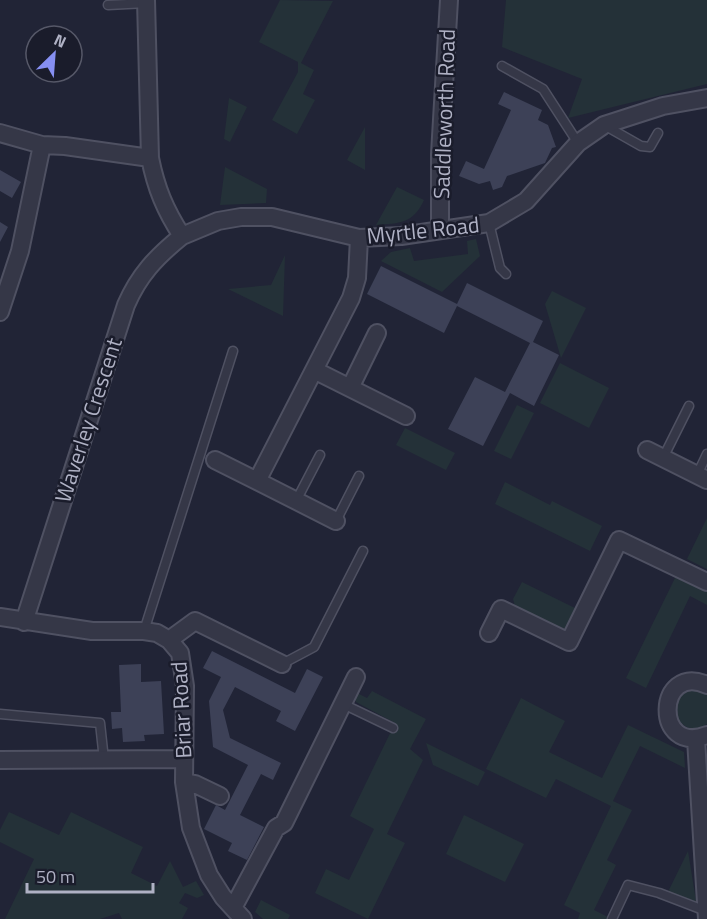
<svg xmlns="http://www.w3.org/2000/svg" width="707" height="919" viewBox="0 0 707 919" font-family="'Titillium Web',sans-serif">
<rect width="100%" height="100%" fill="#212436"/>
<path fill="#243138" d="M280,0L333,1L301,63L314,70L303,94L315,100L297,134L272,120L298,72V62L259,42Z
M506,0H707V84L568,118L582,79L502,47Z
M229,98L247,107L230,142L224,139Z
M365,127V170L347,160Z
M225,167L267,189L266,203L220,205Z
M397,187L424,200C413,224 400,223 376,225Z
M476,239L480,256L442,292L381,261L391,252L410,248L414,261L468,254L467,241Z
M285,255L283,316L228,289L271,285Z
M552,291L586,308L561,358L545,304Z
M560,363L609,388L589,428L540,403Z
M517,405L534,413L511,459L494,451Z
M405,428L455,453L446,470L396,445Z
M505,482L550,505L552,501L602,526L590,551L495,504Z
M707,518V569L687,559Z
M676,576L707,592V605L690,596L646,688L626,678Z
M522,582L577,609L566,628L557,630L516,610L513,599Z
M694,690L707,695V724C695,734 683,728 676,716C676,702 679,693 694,690Z
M372,691L426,719L410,749L423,760L387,834L405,843L368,919L315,893L326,869L349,880L374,829L350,816L395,723L356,702L355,692L367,698Z
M521,698L565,721L549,752L602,778L628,725L684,752L685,768L640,746L613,801L632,810L607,860L616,865L594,910L612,919H578L580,913L564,905L611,806L556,779L546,798L486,769Z
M426,743L485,772L478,786L433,765Z
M9,812L59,835L71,812L143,847L131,873L157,886L170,861L183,887L196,881L204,895L197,898L185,893L179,903L188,908L182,919H122L119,913L100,919H5L34,859L0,842V830Z
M464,815L524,844L505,882L446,854Z
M688,851L697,907L666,896Z
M261,900L290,915L288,919H263L255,912Z"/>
<path fill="#3d4157" d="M504,92L542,110L538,120L548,125L556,147L552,148L545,163L507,176L502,187L493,190L490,181L479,184L459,176L466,161L484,169L511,110L498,104Z
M0,170L21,182L12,198L0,191Z
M0,222L8,227L0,242Z
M381,266L457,304L467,283L543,321L533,342L559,355L534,406L510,393L483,446L448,429L475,377L505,392L530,343L457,306L444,333L367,294Z
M212,651L295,693L307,669L323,677L295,731L276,721L281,711L235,687L223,710L230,738L281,763L273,780L261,774L240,815L264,827L247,860L228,851L232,843L204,829L216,805L225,810L248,765L213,747L209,701L221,677L203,668Z
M141,664V682L161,681L164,734L144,735L145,741L123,742L122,728L112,729L111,712H121L119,665Z"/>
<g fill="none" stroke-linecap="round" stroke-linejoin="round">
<defs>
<path id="lane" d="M108,5L147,3
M502,66L543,89L578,143
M604,125L641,146L650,147L658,133
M489,223L500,268L506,274
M663,458L689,406
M697,475L707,454
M296,501L320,455
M336,521L359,476
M144,631L233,351
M282,664L314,647L363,551
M343,704L393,728
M0,714L100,723L104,760
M612,919L628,885L659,893L706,911"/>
<path id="street" d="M146,0L150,158
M0,133L42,145
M440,228V154L449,0
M0,312L20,251L42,145L65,146L150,158C156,188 165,210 182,236L218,221L241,217H272L359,238L401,236L489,223L526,201L578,143L604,125L663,106L707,98
M316,371L406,416
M350,388L377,333
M647,450L707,480
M215,460L257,481
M336,521L257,481L351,298L357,278L359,238
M0,617L92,631H144L157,633L169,640L180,653L185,686L184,782L191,828L209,875L223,897L243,919
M24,622L126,305C139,275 156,257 182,236
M489,633L501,609L569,642L619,540L707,582
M169,640L195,621L282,664
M707,685C656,662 653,756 707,735
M696,739L707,919
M0,760L184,759
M184,782L195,784L220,796
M233,908L276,828L284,823L356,677"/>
</defs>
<use href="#lane" stroke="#4f5162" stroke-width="11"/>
<use href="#street" stroke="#4f5162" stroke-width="20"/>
<use href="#lane" stroke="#353747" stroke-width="8"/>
<use href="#street" stroke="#353747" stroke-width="16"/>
</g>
<g text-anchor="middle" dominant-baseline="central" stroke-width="5" stroke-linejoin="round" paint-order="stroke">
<g font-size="22" fill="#afb1c4" stroke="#1a1c2b">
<text transform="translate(444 114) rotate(-88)">Saddleworth Road</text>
<text transform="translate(423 230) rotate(-6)">Myrtle Road</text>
<text transform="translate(88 420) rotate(-72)">Waverley Crescent</text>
<text transform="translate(181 710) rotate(-93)">Briar Road</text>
</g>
</g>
<g transform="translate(54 54) rotate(25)"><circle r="28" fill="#1a1c2b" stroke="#565868" stroke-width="1.5"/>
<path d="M0-4.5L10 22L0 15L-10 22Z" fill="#868ff2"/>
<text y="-9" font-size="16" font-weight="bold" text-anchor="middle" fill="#afb1c4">N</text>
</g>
<path d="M27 883v9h126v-9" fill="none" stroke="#afb1c4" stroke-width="3"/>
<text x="36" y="883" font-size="18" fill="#afb1c4" stroke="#1a1c2b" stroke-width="4.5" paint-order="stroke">50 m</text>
</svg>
